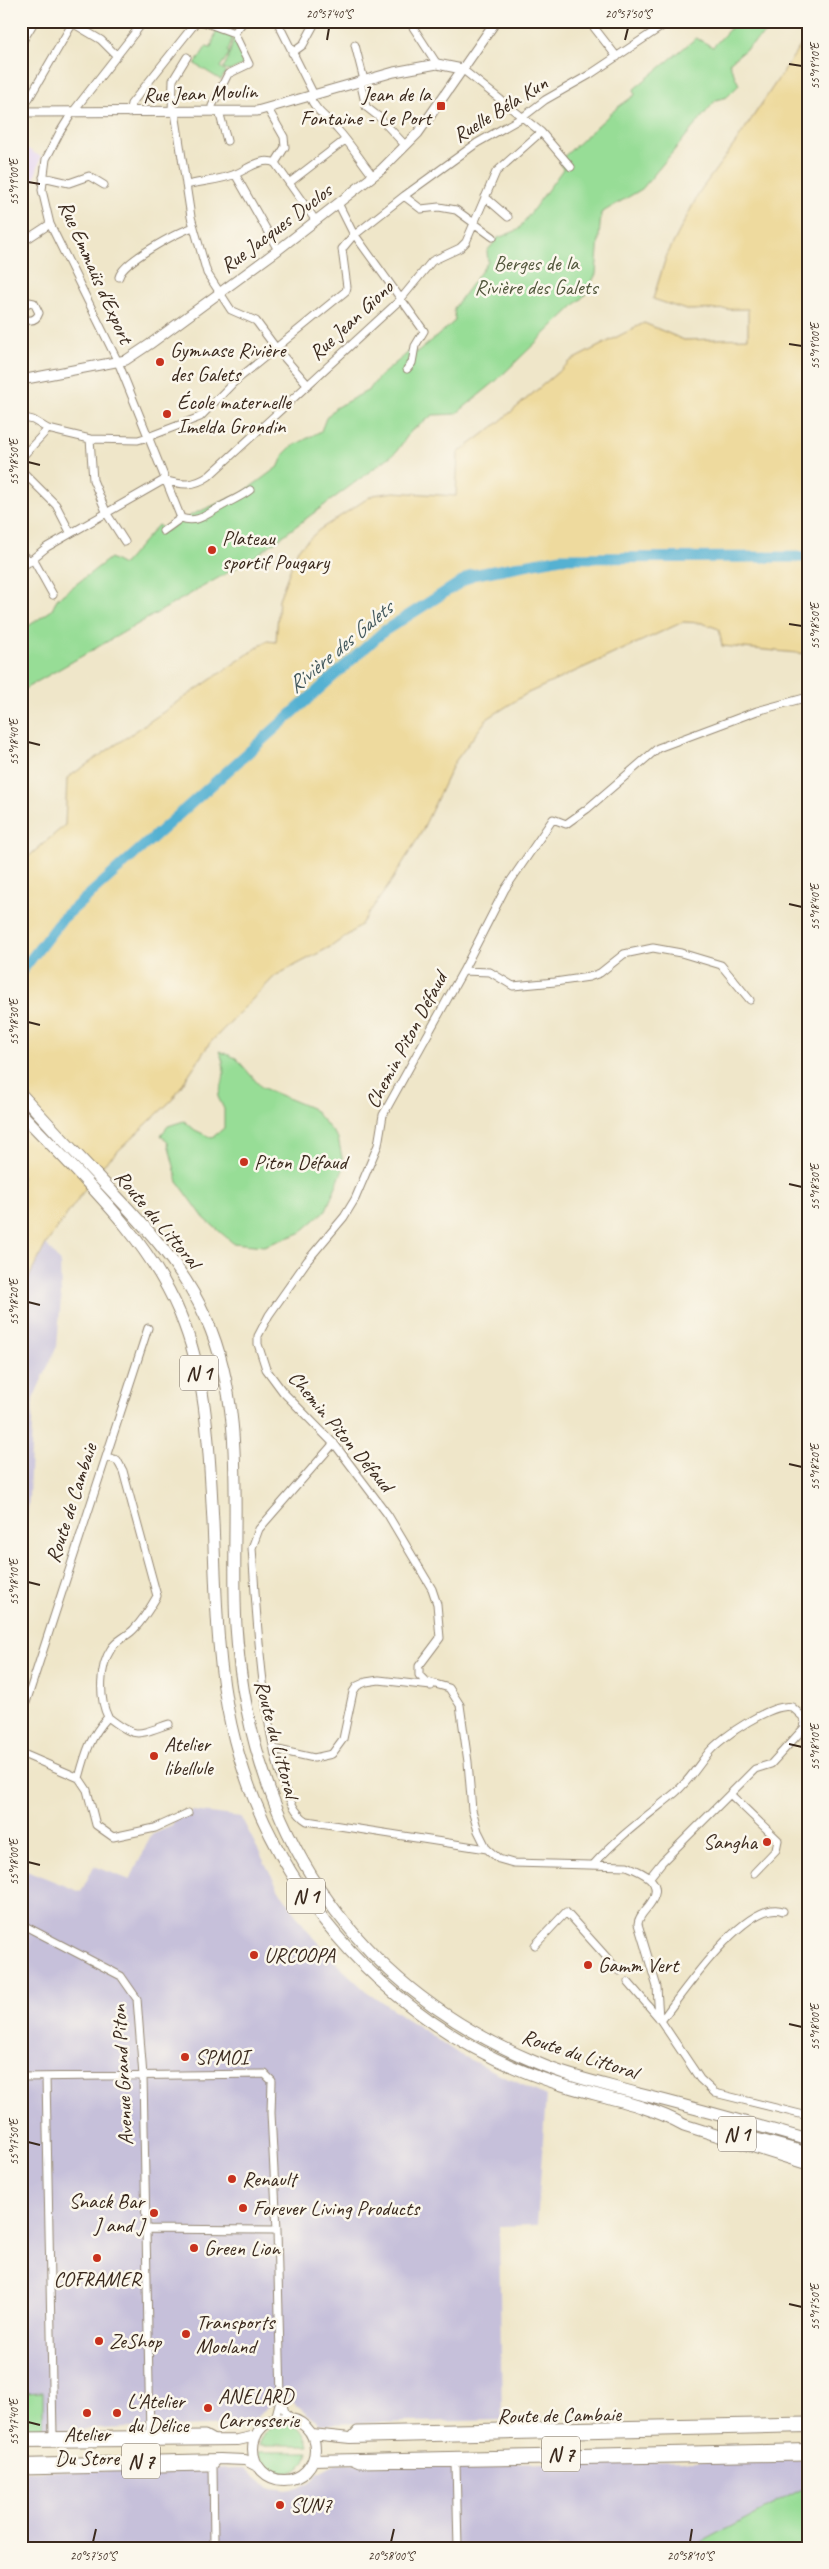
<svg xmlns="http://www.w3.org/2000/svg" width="829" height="2569" viewBox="0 0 829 2569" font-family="Caveat,sans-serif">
<rect width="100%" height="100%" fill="#fbf7ec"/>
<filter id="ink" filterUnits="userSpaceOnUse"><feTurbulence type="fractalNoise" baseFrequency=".02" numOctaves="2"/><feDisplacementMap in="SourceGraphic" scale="10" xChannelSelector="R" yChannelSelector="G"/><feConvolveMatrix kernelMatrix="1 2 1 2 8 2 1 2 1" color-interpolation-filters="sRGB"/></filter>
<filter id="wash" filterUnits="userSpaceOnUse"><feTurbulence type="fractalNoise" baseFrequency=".0096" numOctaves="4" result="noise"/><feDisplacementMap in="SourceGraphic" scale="20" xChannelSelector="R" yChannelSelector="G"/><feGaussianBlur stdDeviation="1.12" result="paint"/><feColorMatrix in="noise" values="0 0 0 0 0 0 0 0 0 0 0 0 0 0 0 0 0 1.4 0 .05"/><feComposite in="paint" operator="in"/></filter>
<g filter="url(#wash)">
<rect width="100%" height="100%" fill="#efe6c9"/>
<path fill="#e4d3f2" d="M21,145L41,157L21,222Z"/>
<path fill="#c6c0da" d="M46,1244L60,1262L61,1298L57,1346L33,1399L29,1498L21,1582V1293Z
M193,1811L241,1817L279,1890L305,1927L339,1966L366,1991L460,2055L546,2096L537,2225L499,2226L502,2420L320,2424L288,2398L268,2407L250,2423L243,2425L21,2431V1868L81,1892L94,1866L130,1880L151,1835L172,1826L174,1822Z
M808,2460V2486L693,2548H21V2471L245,2468L258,2480L272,2488L286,2490L299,2488L311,2481L319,2473L336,2464Z"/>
<path fill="#97dd96" stroke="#69845a" d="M737,21H780L729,63L739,85L727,97L716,100L642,189L601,213L596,274L585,295L496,381L456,414L433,415L411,431L396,452L253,558L21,691V631L52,610L57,599L110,558L123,565L158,525L166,531L193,514L241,494L279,466L284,454L291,447L321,431L326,418L335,408L369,390L379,377L410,351L418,352L455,321L454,308L488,262L487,251L498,238L518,230L563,169L559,161L618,107L635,95L634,89L696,38L713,47Z
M216,31L233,36L228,51L229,54L220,67L226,72L221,80L195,64L206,47L211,48Z
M235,36L244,56L243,65L229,71L223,68C232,54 229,49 235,36Z
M219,1051L236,1058L261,1087L313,1109L338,1138L344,1167L326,1210L300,1233L264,1246L233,1243L204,1218L178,1182L168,1143L161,1135L168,1126L184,1121L195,1130L212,1138L224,1128V1109L218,1097C224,1080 227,1068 219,1051Z
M43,2392V2430L21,2431V2393Z
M285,2423C298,2425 306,2432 309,2445H259C263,2432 271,2424 285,2423Z
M258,2452H308C302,2481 267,2479 258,2452Z
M808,2486V2548H693L700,2543Z"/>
<path fill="#eeda9e" stroke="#94825e" d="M803,42L808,46V654L722,646L719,629L702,623L683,622L526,694L487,719L454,763L420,835L389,885L359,927L332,946L275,976L209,1044L172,1100L100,1168L46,1244L21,1293V863L65,825L67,778L267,641L276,642L279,599L298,549L319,530L373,495L394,492L456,496L458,453L497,424L572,360L644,323L684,340L748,338V309L686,310L653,299L666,257L700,191L736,142Z"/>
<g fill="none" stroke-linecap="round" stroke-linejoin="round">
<path stroke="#54b1d2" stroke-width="11" d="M21,972L61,920L384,631L472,575L561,558L808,557"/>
</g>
</g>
<g filter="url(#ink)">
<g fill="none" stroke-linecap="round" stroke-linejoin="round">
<defs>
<path id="minor" d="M144,21L72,113L60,132L46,159L42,190L50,224L118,362L181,518C198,524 208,513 222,506C232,500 241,497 250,490
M201,21L234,33L249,64L228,74L212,106V111
M277,21L314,95
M409,21L437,64
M589,21L617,57
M74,24L101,40L117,56
M234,33L244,21
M355,45L364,80
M292,53L303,45L316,21
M462,69L541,132L571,167
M360,81L366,107L379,117L405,145
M309,96C318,114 326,116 337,129C350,143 361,161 373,176
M268,109L284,137L285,147L275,163
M219,111L227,141
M21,112L74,21
M172,112L173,80L187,57
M175,112L191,217L207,273L231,310L256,321L276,348L308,385
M129,113L131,104L197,21
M275,163L316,221
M235,174L278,250
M43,177L69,183L89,176L104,185
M289,183L345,140
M186,185C203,181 223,180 238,173C249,168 263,157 275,163
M404,196L421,209L439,207L456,210L493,237
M485,197L508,217
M338,203L352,231L424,331L415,346L412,363L407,369
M21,243L50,224
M119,277C123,261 178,232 194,227
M21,309L29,302L34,303L39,313C37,319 33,321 27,320L21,314
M21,417L33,420L48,429L90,439L138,440L148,437L200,417L233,383L346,291L347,287L342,249L352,237L404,196L477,143L523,117L545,100L589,75L670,21
M90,439L93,480L107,514L125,542
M21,458L48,429
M21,470L56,505L70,532
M163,531L181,518
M21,552L30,562
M33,559L53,595
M21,568L47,547L164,480C182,485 193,487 209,476L400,300L432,261L460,248L466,242L496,172L541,132
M463,971L505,889L553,819L566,824L587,809L658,748L757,711L808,697
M334,1443L259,1529L252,1548C256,1598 263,1797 307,1821L487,1849
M108,1717C136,1739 137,1735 169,1724
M21,1718L148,1328
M274,1749L314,1758L332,1754L343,1739L353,1692L357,1686L366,1682L379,1680L431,1686
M21,1753L79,1778L87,1790L96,1825L113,1837L155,1828L188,1813
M79,1778C86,1752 90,1737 108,1717C99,1699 99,1667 111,1649C116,1640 128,1636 134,1629C144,1619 150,1608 157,1596L123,1471L117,1460L106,1457
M730,1794L778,1840L776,1850L754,1873
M594,1864C618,1837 647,1816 675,1793C689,1781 698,1766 709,1752C721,1737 773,1702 792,1707L804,1718L805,1723L804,1728L771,1764L755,1769L662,1862L650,1877
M21,1924L121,1976L137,1999L143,2076L150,2435
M535,1945L566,1912L619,1971
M628,1982L659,2018L700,2079L715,2093L808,2116
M659,2018L657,1987L638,1924C639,1914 647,1910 652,1901C664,1881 642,1872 627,1866L513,1863L499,1859L487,1849L478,1831L472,1810L468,1762L460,1705L449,1688L425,1681L419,1675V1666L440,1638L437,1604L432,1589L388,1515L336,1446L283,1392L266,1369L258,1344V1336L269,1315L307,1261L344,1217L355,1199L378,1145L383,1115L463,971L490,972L513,986L555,982L589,977L600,973L624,954L653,948L681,953L721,965L750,1000
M661,2021C681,1995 747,1897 783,1911
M21,2077L265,2074L272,2081L271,2113L277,2230L281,2399L285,2412L291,2418
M46,2077L53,2435
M146,2229L277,2230
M275,2419L280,2400
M21,2436L205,2434L214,2439
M350,2438L357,2430L808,2421
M350,2460L359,2464L808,2457
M456,2463L458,2548
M21,2471L206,2467L213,2466L219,2459
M211,2548L214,2543L213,2466"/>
<path id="tertiary" d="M21,112L257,111L394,72L437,64L462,69
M21,380L126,360L150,344L278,250L382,169L418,133L496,21"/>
<path id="primary" d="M21,41L33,21
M253 2449a31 31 0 1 1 62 0a31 31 0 1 1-62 0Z
M312,2434L350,2438L808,2427
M21,2442L238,2440L256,2436
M313,2460L808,2449
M21,2464L219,2459L245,2460L259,2467"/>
<path id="trunk" d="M21,1094C49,1125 77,1155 106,1185C144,1225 183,1266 206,1318C249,1414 230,1524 236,1626C249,1825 348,1984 535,2062C569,2077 604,2084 639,2094C696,2108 752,2124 808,2140
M21,1113C79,1175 147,1235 180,1314C208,1380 209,1451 213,1522C216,1589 216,1659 231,1725C254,1828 313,1924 393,1992C441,2033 499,2065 559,2084C600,2097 647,2104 684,2125L808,2164
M734,2133L808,2153"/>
</defs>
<use href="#minor" stroke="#958874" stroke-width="9"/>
<use href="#tertiary" stroke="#958874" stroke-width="11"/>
<use href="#primary" stroke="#958874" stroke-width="12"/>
<use href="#trunk" stroke="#958874" stroke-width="13"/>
<use href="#minor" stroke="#fff" stroke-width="7"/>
<use href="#tertiary" stroke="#fff" stroke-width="9"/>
<use href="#primary" stroke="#fff" stroke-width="10"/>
<use href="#trunk" stroke="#fff" stroke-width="11"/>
</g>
</g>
<path fill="none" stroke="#3b2a1e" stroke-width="2" d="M327,40L329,28M625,40L628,28M789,64L802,66M28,182L40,184M789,344L802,346M28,462L40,465M789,624L802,626M28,742L40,745M789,904L802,907M28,1022L40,1025M789,1184L802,1187M28,1302L40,1305M789,1464L802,1467M28,1582L40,1585M789,1744L802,1747M28,1862L40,1865M789,2024L802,2027M28,2142L40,2145M789,2304L802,2307M28,2422L40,2425M93,2542L96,2529M391,2542L394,2529M690,2542L692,2529"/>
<g fill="#c8321e" stroke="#fbf7ec" stroke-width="2">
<rect x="436" y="101" width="10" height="10" rx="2.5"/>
<circle cx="160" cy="362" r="5"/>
<circle cx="167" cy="414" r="5"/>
<circle cx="212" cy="550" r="5"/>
<circle cx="244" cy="1162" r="5"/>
<circle cx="154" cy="1756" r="5"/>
<circle cx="767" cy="1842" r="5"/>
<circle cx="254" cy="1955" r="5"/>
<circle cx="588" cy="1965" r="5"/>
<circle cx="185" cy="2057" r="5"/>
<circle cx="232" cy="2179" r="5"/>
<circle cx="243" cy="2208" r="5"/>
<circle cx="154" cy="2213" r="5"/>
<circle cx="194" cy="2248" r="5"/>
<circle cx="97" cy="2258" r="5"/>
<circle cx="186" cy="2334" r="5"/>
<circle cx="99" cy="2341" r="5"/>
<circle cx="208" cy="2408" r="5"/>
<circle cx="87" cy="2413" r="5"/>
<circle cx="117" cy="2413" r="5"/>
<circle cx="280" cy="2505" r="5"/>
</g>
<g text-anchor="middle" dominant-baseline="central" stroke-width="5" stroke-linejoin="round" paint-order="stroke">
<g fill="#fbf7ec" stroke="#75685c" stroke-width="1">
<rect x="180" y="1355.5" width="38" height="35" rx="4"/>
<rect x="287" y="1878.5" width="38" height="35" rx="4"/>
<rect x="718" y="2116.5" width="38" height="35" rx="4"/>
<rect x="542" y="2436.5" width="38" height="35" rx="4"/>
<rect x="122" y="2443.5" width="38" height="35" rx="4"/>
</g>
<g font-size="20" font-weight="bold" fill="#3b2a1e">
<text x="199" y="1373">N 1</text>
<text x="306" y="1896">N 1</text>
<text x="737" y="2134">N 1</text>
<text x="561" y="2454">N 7</text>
<text x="141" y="2461">N 7</text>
</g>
<g font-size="21" fill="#3b2a1e" stroke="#fbf7ec">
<text transform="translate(200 93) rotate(-2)">Rue Jean Moulin</text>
<text transform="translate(500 109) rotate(-32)">Ruelle Béla Kun</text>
<text transform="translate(276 228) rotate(-37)">Rue Jacques Duclos</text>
<text transform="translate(96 272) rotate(66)">Rue Emmaüs d'Export</text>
<text transform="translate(351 320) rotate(-43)">Rue Jean Giono</text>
<text transform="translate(406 1040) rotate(-62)">Chemin Piton Défaud</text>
<text transform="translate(158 1219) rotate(50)">Route du Littoral</text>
<text transform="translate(341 1431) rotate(50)">Chemin Piton Défaud</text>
<text transform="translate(71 1503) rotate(-72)">Route de Cambaie</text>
<text transform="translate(277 1739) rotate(75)">Route du Littoral</text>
<text transform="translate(580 2054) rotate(18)">Route du Littoral</text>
<text transform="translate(122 2075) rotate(-93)">Avenue Grand Piton</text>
<text transform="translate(559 2415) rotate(-1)">Route de Cambaie</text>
</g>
<g font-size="21" fill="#3b2a1e" stroke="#fbf7ec" text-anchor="start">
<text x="431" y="94" text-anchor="end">Jean de la<tspan x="431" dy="24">Fontaine - Le Port</tspan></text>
<text x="170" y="350">Gymnase Rivière<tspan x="170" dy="24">des Galets</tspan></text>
<text x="177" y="402">École maternelle<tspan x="177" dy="24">Imelda Grondin</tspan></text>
<text x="222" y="538">Plateau<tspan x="222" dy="24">sportif Pougary</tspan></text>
<text x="254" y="1162">Piton Défaud</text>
<text x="164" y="1744">Atelier<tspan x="164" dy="24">libellule</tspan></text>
<text x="757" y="1842" text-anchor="end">Sangha</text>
<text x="264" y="1955">URCOOPA</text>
<text x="598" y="1965">Gamm Vert</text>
<text x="195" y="2057">SPMOI</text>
<text x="242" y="2179">Renault</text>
<text x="144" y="2201" text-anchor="end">Snack Bar<tspan x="144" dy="24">J and J</tspan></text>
<text x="253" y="2208">Forever Living Products</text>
<text x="204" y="2248">Green Lion</text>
<text x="97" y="2279" text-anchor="middle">COFRAMER</text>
<text x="196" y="2322">Transports<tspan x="196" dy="24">Mooland</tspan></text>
<text x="109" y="2341">ZeShop</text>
<text x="218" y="2396">ANELARD<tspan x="218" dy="24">Carrosserie</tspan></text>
<text x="127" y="2401">L'Atelier<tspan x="127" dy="24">du Délice</tspan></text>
<text x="87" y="2434" text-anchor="middle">Atelier<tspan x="87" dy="24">Du Store</tspan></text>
<text x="290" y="2505">SUN7</text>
</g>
<g font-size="21" fill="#52573c" stroke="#fbf7ec">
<text x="536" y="263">Berges de la<tspan x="536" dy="24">Rivière des Galets</tspan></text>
</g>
<g font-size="22" font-style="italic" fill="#44595d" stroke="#fbf7ec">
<text transform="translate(340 647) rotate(-40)">Rivière des Galets</text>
</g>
</g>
<rect width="829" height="2569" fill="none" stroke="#fbf7ec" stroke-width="55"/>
<rect x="28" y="28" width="774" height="2514" fill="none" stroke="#3b2a1e" stroke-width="2"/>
<g font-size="12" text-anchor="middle" fill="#3b2a1e">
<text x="329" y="18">20°57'40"S</text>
<text x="628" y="18">20°57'50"S</text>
<text transform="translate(815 66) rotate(-90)" y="4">55°19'10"E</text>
<text transform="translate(14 182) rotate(-90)" y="4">55°19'00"E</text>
<text transform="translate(815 346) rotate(-90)" y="4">55°19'00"E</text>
<text transform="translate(14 462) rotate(-90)" y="4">55°18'50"E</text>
<text transform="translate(815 626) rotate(-90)" y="4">55°18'50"E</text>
<text transform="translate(14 742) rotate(-90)" y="4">55°18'40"E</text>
<text transform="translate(815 907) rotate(-90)" y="4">55°18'40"E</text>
<text transform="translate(14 1022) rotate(-90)" y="4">55°18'30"E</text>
<text transform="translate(815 1187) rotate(-90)" y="4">55°18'30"E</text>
<text transform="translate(14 1302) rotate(-90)" y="4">55°18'20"E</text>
<text transform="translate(815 1467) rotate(-90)" y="4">55°18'20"E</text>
<text transform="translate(14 1582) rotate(-90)" y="4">55°18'10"E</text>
<text transform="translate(815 1747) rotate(-90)" y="4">55°18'10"E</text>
<text transform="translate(14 1862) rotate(-90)" y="4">55°18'00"E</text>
<text transform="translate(815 2027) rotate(-90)" y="4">55°18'00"E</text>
<text transform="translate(14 2142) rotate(-90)" y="4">55°17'50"E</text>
<text transform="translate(815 2307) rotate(-90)" y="4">55°17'50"E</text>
<text transform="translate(14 2422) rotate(-90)" y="4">55°17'40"E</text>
<text x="93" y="2560">20°57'50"S</text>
<text x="391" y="2560">20°58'00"S</text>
<text x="690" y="2560">20°58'10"S</text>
</g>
</svg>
